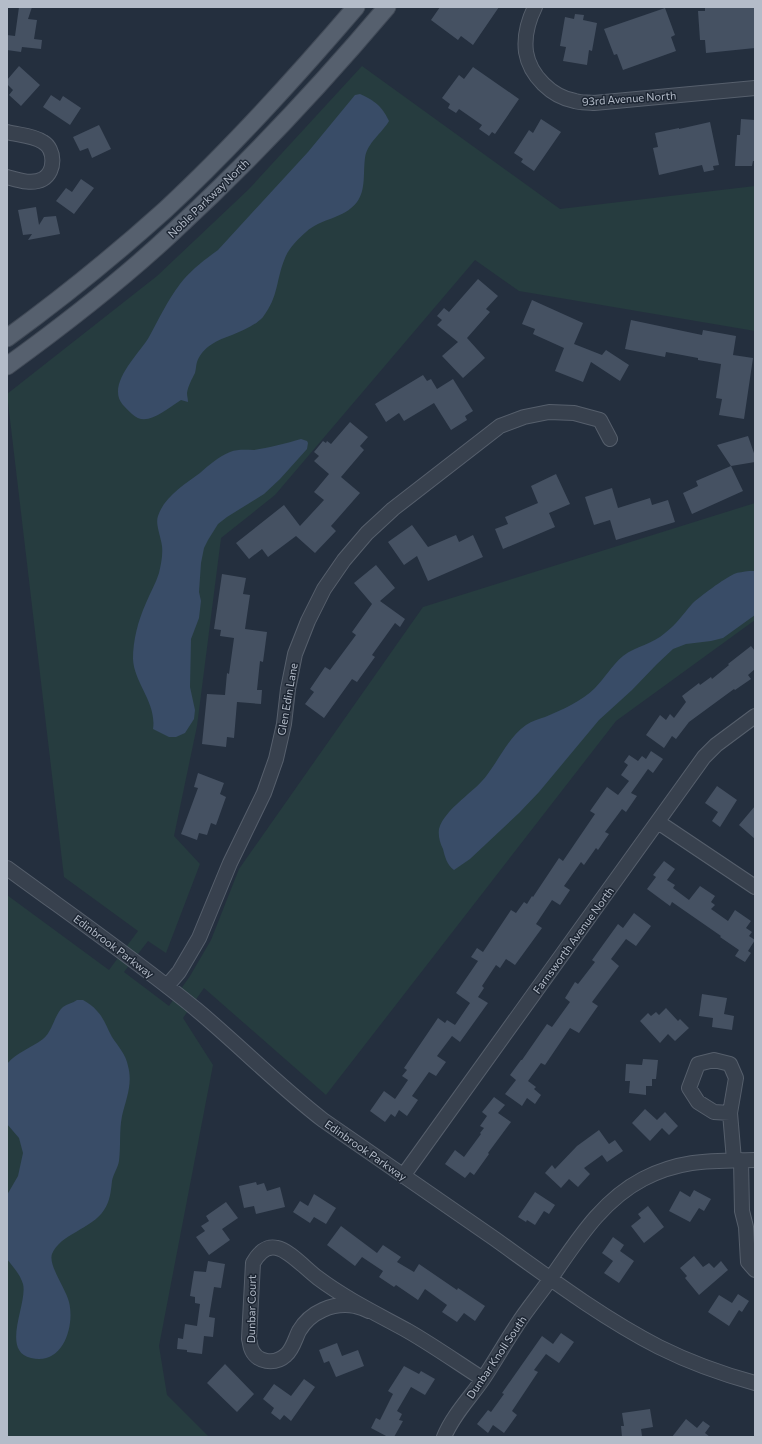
<svg xmlns="http://www.w3.org/2000/svg" width="762" height="1444" viewBox="0 0 762 1444" font-family="Commissioner,sans-serif">
<rect width="100%" height="100%" fill="#242f3e"/>
<path fill="#263c3f" d="M362,66L560,209L755,186V331L519,291L475,260L275,495L221,538L197,726L174,836L200,864L166,953L148,941L124,972L169,1006L190,976L211,940L239,869L423,607L755,503V620L616,721L326,1095L204,988L183,1018L213,1065L159,1346L167,1395L209,1437H7V895L109,970L138,931L64,877L7,394L157,276L249,189Z"/>
<path fill="#394c67" d="M360,94C375,101 382,106 389,121C382,133 367,143 365,158C363,173 366,190 357,202C344,219 321,218 306,232C298,239 289,248 285,258C276,279 279,296 263,317C256,325 242,331 232,335C218,340 203,346 197,362C196,365 196,369 195,373C192,379 188,386 187,393C187,396 188,399 188,402L181,400L178,402C165,410 146,428 132,414C125,407 118,402 118,392C118,373 140,352 149,337C159,319 167,301 180,284C190,271 204,260 218,250L308,152L355,95Z
M301,439L307,441L308,443L307,449L280,479L264,494L227,517L218,524L208,540L204,548L201,563L199,592L201,601L199,618L191,639L190,687L195,710L194,719L185,733L176,737H169L153,729C157,703 134,683 133,659C133,640 138,621 146,603C150,593 156,583 159,573C161,564 163,555 162,546C161,537 155,524 158,516C164,497 185,484 200,473C209,465 218,457 230,452C238,449 245,450 254,450C268,448 287,443 301,439Z
M749,571H755V615L723,638L711,641L686,644L673,649L657,664L632,690L599,720L539,792L519,813L470,859L454,870C447,865 445,857 443,849C440,843 438,836 439,829C444,809 476,791 487,775C500,758 509,737 526,725C532,721 539,719 545,717C562,710 582,701 595,688C605,678 612,665 623,656C636,646 653,644 665,633C676,625 683,614 692,604C699,597 725,578 734,574C738,572 744,572 749,571Z
M77,1000H83C88,1003 93,1006 97,1011C104,1018 107,1028 112,1037C118,1046 126,1055 128,1066C133,1084 126,1099 122,1116C119,1131 121,1146 119,1161C118,1168 113,1174 112,1181C111,1190 110,1202 104,1210C92,1229 60,1234 52,1254C48,1265 66,1289 69,1302C75,1326 63,1366 31,1358C0,1351 28,1303 23,1284C20,1274 13,1267 7,1259V1195L18,1176L23,1153L19,1138L7,1124V1064C17,1052 31,1048 43,1039C53,1031 54,1015 63,1007C67,1004 73,1003 77,1000Z"/>
<path fill="#455162" d="M19,7H32L28,19L37,20L34,39L42,40L41,49L22,47L21,52L7,50V35L15,36Z
M440,7H499L473,45L461,36L458,40L431,20Z
M705,7H755V48L706,53L705,40H700L698,11H705Z
M665,8L675,35L671,37L676,51L623,70L617,54L614,55L604,29Z
M575,14L584,15L583,20L597,23L592,51L589,50L587,65L563,61L566,47L560,46L565,17L574,19Z
M19,66L40,85L21,106L9,95L13,90L7,84V80Z
M473,67L519,99L495,134L492,132L489,136L479,129L482,125L459,109L456,113L448,108L450,104L442,98L459,75L464,79Z
M51,95L60,101L63,96L81,108L70,125L43,107Z
M541,119L561,132L534,171L521,162L523,159L514,153L529,130L533,133Z
M741,119L755,120V161H753L752,166H735L737,135H740Z
M710,122L719,165L713,166L714,170L704,172L702,165L659,175L653,148L658,147L655,133L679,128V129Z
M99,125L111,149L92,158L88,148L80,151L73,137Z
M81,179L94,188L74,214L56,201L66,188L72,192Z
M36,207L39,225L44,217L56,216L60,234L28,240L32,234L23,235L18,210Z
M478,279L498,296L486,309L490,312L467,338L485,358L463,378L442,356L458,342L437,325L442,320L437,316L444,308L449,312Z
M532,300L583,323L574,344L602,355L606,350L629,365L620,381L591,362L583,382L555,371L564,348L533,334L535,329L522,324Z
M631,320L702,335L703,330L736,336L733,355L753,358L744,419L719,415L722,399L716,398L721,364L698,360V358L666,352L665,357L625,349Z
M423,375L427,381L431,379L437,389L453,379L473,411L465,416L467,420L451,430L434,403L404,421L399,413L386,422L375,404Z
M350,422L368,437L360,446L364,450L341,477L360,493L331,526L336,531L315,553L296,536L268,557L262,549L249,559L236,543L284,505L300,526L324,500L314,492L329,474L314,461L319,456L314,452L323,441L326,443L327,441L331,444Z
M748,436L755,456V462L731,466L717,445Z
M731,466L743,491L692,514L683,493L698,486L696,481Z
M556,474L570,504L549,513L555,527L503,549L495,529L508,524L505,517L538,503L531,486Z
M612,488L618,508L650,498L652,505L668,500L675,522L616,540L610,520L594,525L585,497Z
M412,525L428,547L456,535L459,542L473,535L483,557L428,581L417,556L404,565L388,542Z
M376,565L395,588L380,601L405,619L400,627L395,623L372,655L375,657L357,682L352,679L324,718L305,704L314,692L310,689L325,667L330,670L356,635L352,632L372,604L354,583Z
M222,574L246,578L243,594L250,595L245,629L267,632L263,662L260,661L257,690H262L261,704L237,702L234,738L227,737L226,747L202,744L207,694L225,695L227,673L229,674L234,638L220,636L221,630L214,629Z
M751,646L755,651V669L748,675L751,679L735,690L734,689L689,722L676,739L672,736L664,748L646,735L660,715L666,720L670,714L674,718L686,702L682,696L699,683L700,685L711,677L712,679L729,665L728,664Z
M651,751L663,759L653,773L648,769L631,793L637,796L626,812L622,809L605,832L609,834L598,850L596,848L584,865L581,862L564,886L570,890L560,905L552,900L536,924L542,928L515,965L506,959L500,968L496,965L482,986L484,988L478,997L488,1003L460,1042L452,1036L437,1056L446,1062L436,1076L429,1072L412,1096L418,1100L407,1116L399,1110L395,1117L391,1114L385,1122L370,1111L384,1091L395,1099L408,1080L402,1076L407,1070L404,1068L438,1018L445,1023L447,1020L455,1025L470,1003L456,993L478,961L471,957L477,948L483,952L511,910L516,913L524,902L527,904L532,896L533,897L559,858L563,861L595,814L590,811L607,787L618,795L629,781L621,775L628,765L624,762L629,755L638,761L642,756L646,759Z
M198,773L224,783L220,794L226,797L216,825L211,823L207,835L199,833L197,840L181,834L198,788L194,787Z
M717,786L737,800L720,827L712,821L718,812L705,803Z
M755,806V839L739,825Z
M664,861L675,869L667,880L675,885L673,888L689,900L700,886L715,896L711,902L715,905L711,909L728,921L735,910L751,921L746,928L752,932L749,936L755,940L748,951L751,953L745,962L735,956L739,950L720,937L721,936L672,902L670,906L647,889L656,877L653,875Z
M634,913L651,926L636,946L626,939L611,959L619,966L592,1002L598,1006L579,1033L570,1028L545,1065L541,1063L528,1081L536,1087L534,1089L541,1095L535,1104L527,1098L522,1106L505,1094L516,1080L510,1075L521,1060H522L547,1024L552,1027L570,1002L565,998L575,982L578,984L595,962L592,960L618,924L623,928Z
M702,994L727,998L724,1014L734,1016L732,1030L712,1027L713,1018L699,1016Z
M666,1008L678,1021L680,1019L689,1028L675,1041L668,1034L660,1043L640,1021L648,1013L651,1016L656,1012L659,1015Z
M643,1059L658,1060L656,1079H652V1086H646V1095L629,1093L630,1081H625L626,1064L642,1065Z
M494,1097L505,1105L498,1113L511,1122L488,1153L489,1154L474,1175L470,1172L465,1178L445,1164L455,1150L464,1157L481,1134L480,1133L484,1128L480,1126L487,1116L482,1112Z
M645,1109L657,1120L665,1112L678,1126L669,1135L662,1128L650,1141L632,1123Z
M599,1130L609,1144L615,1140L623,1151L607,1162L602,1155L584,1168L590,1174L578,1187L569,1179L561,1188L545,1173L552,1165L555,1169L577,1146Z
M256,1182L257,1185L264,1183L267,1191L280,1187L285,1207L256,1214L254,1206L244,1208L239,1186Z
M694,1190L711,1199L704,1211L699,1208L690,1222L669,1211L680,1191L690,1197Z
M535,1192L555,1205L549,1214L544,1211L535,1225L527,1220L526,1222L518,1217Z
M314,1194L336,1208L326,1224L314,1217L310,1223L293,1212L300,1201L308,1206Z
M226,1202L238,1218L222,1229L230,1240L209,1255L196,1237L205,1231L201,1226L209,1221L206,1216Z
M648,1206L664,1227L644,1243L631,1226L641,1218L638,1214Z
M341,1226L377,1253L383,1245L401,1257L397,1262L414,1272L419,1264L457,1290L458,1288L485,1306L475,1321L464,1313L457,1322L442,1312L447,1305L425,1289L418,1300L396,1285L394,1287L379,1277L383,1271L362,1257L355,1266L327,1245Z
M613,1237L624,1245L620,1251L634,1261L619,1283L604,1273L613,1261L602,1253Z
M694,1256L703,1267L709,1263L714,1268L721,1261L728,1270L699,1295L685,1278L687,1276L680,1268Z
M208,1261L225,1264L221,1288L214,1287L209,1317L215,1318L213,1337L204,1336L202,1354L187,1352V1350L177,1349L178,1338L183,1339L185,1324L197,1326L200,1304L195,1303V1297L190,1296L194,1271L206,1272Z
M738,1294L749,1301L742,1312L739,1310L729,1326L708,1312L719,1295L732,1303Z
M561,1333L574,1342L559,1363L546,1354L534,1370L538,1372L512,1411L517,1415L504,1433L493,1425L488,1433L477,1424L488,1410L491,1412L504,1394L502,1393L542,1336L553,1344Z
M337,1343L342,1356L358,1350L364,1366L336,1377L329,1361L324,1363L319,1350Z
M225,1364L254,1394L237,1412L207,1383Z
M404,1366L419,1374L421,1371L435,1379L425,1395L411,1387L397,1411L402,1414L399,1420L403,1421L394,1437H388L371,1428L376,1418L380,1420L393,1394L388,1391Z
M304,1379L315,1387L291,1421L284,1415L280,1420L271,1413L274,1408L263,1399L274,1384L291,1396Z
M650,1409L653,1427L641,1429L642,1436L622,1437L621,1426H624L622,1413Z
M686,1419L697,1428L703,1421L710,1426L705,1433L710,1437H672Z"/>
<g fill="none" stroke-linecap="round" stroke-linejoin="round">
<defs>
<path id="minor" d="M535,7C528,21 524,36 526,52C530,76 552,97 575,101C581,103 588,102 594,103L755,88
M7,132C18,135 33,135 43,142C55,149 56,171 43,179C32,185 18,180 7,177
M658,822L755,887
M7,868C71,915 136,960 197,1010C240,1046 279,1086 323,1120C380,1160 438,1199 495,1239C548,1277 601,1317 659,1347C689,1362 722,1374 755,1383
M167,986L179,972L199,938L230,863L264,793L276,759L284,724L288,689L295,654L308,621L324,589L344,560L367,533L393,509L500,426L524,417L549,412L574,413L600,420L610,439
M730,1113L714,1112L698,1102L689,1088L698,1064L714,1060L730,1064L736,1078L730,1113L734,1160
M741,1160L742,1211L746,1227L748,1262L755,1270
M403,1176L704,757L716,745L755,716
M369,1311C365,1309 359,1307 355,1306C333,1302 310,1312 299,1331C295,1339 293,1349 286,1355C275,1365 256,1363 251,1348C250,1345 250,1342 249,1339L253,1263C258,1254 266,1245 277,1248C289,1250 307,1270 318,1278C346,1299 377,1314 408,1331C434,1346 458,1363 483,1379
M444,1437C453,1415 470,1398 483,1379C495,1361 505,1343 517,1325C527,1309 540,1294 551,1278C577,1241 601,1201 643,1179C682,1159 712,1161 755,1160"/>
<path id="major" d="M7,338C62,298 115,255 165,210C233,147 296,77 356,7
M7,366C65,324 122,280 174,231C250,161 321,85 387,7"/>
</defs>
<use href="#minor" stroke="#565f6c" stroke-width="16"/>
<use href="#major" stroke="#414a57" stroke-width="19"/>
<use href="#minor" stroke="#38414e" stroke-width="14"/>
<use href="#major" stroke="#56606e" stroke-width="17"/>
</g>
<g text-anchor="middle" dominant-baseline="central" stroke-width="3" stroke-linejoin="round" paint-order="stroke">
<g font-size="11" fill="#b4bcc9" stroke="#1d2633">
<text transform="translate(629 98) rotate(-4)">93rd Avenue North</text>
<text transform="translate(208 198) rotate(-44)">Noble Parkway North</text>
<text transform="translate(287 699) rotate(-80)">Glen Edin Lane</text>
<text transform="translate(573 940) rotate(-54)">Farnsworth Avenue North</text>
<text transform="translate(114 946) rotate(37)">Edinbrook Parkway</text>
<text transform="translate(366 1150) rotate(35)">Edinbrook Parkway</text>
<text transform="translate(251 1309) rotate(-89)">Dunbar Court</text>
<text transform="translate(496 1357) rotate(-56)">Dunbar Knoll South</text>
</g>
</g>
<rect width="762" height="1444" fill="none" stroke="#b4bcc9" stroke-width="16"/>
</svg>
